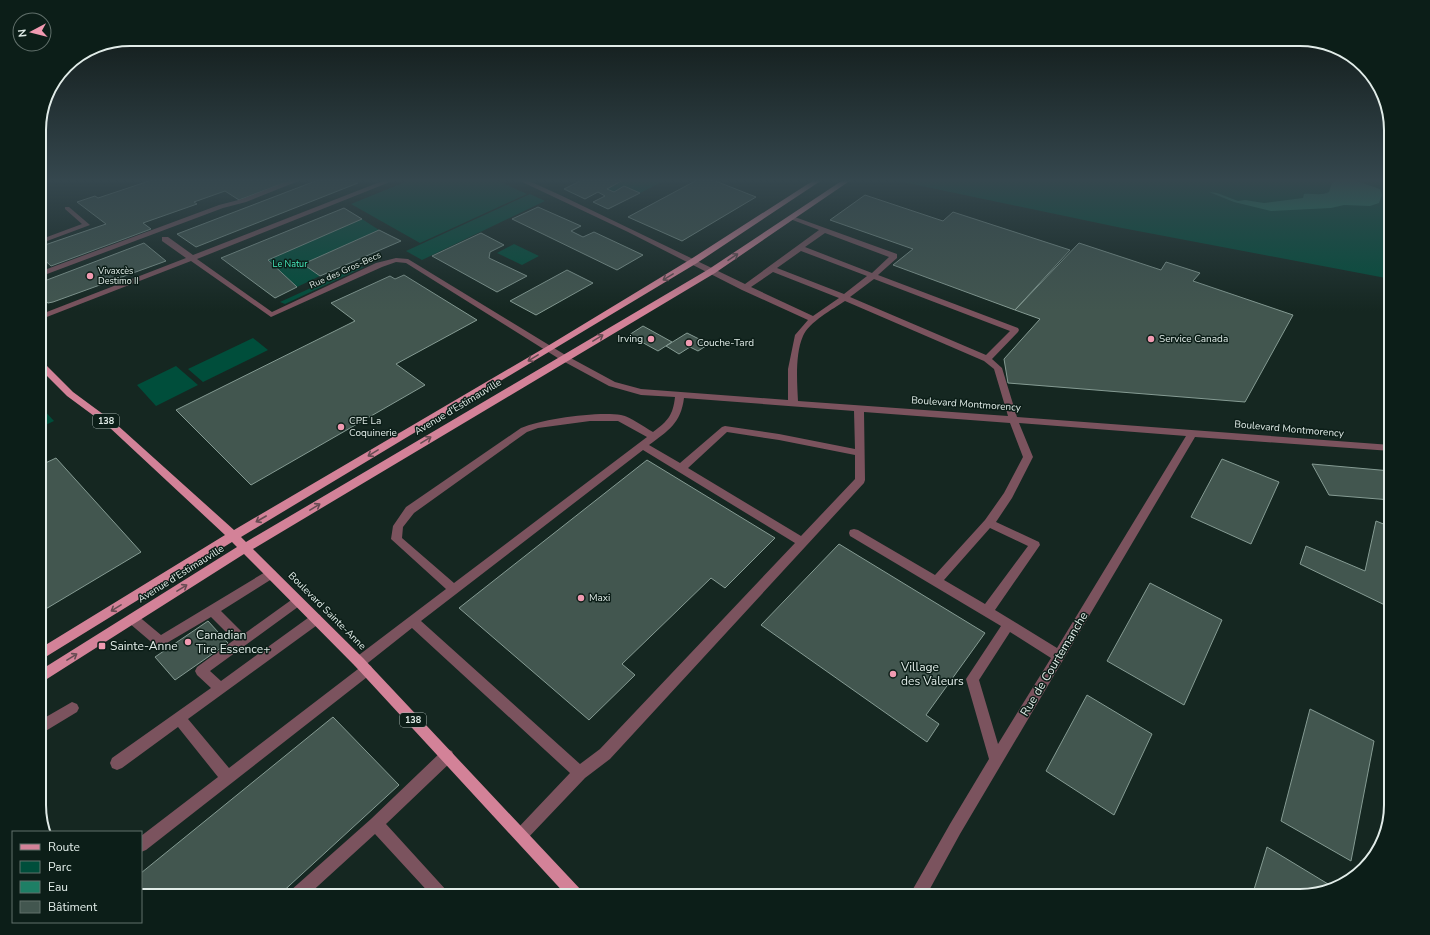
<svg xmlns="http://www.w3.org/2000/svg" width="1430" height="935" viewBox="0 0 1430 935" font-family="'Nunito Sans',sans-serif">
<rect width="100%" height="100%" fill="#152721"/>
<path fill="#004e3b" d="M410,180H496L527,194L420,243L351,204Z
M623,180H666L640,193L625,187L614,192L607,189Z
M893,180H1391V279L1122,228Z
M530,194L545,201L422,260L406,251Z
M362,219L379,230L303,264L320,276L297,287L268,260Z
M514,244L539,256L522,265L497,253Z
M357,267H364L285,304L280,302Z
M253,338L268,350L203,382L188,369Z
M176,366L198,385L156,406L137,385Z
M41,407L54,421L39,428V408Z"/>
<path fill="#1e7f65" d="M1337,180H1353L1380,189L1382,195L1379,203L1370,206L1344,205L1331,208L1271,211L1234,202L1209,192L1217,193L1238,201L1245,200L1264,203L1303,198L1304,194C1312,193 1322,196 1329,192L1332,183Z"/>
<path fill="#42564f" stroke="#859b93" d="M152,180H292L239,200L225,191L194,202L197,204L143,223L151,229L51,266L39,255V247L106,224L77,202L95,196L98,198Z
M318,180H353L358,183L196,247L177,234Z
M582,180H623L607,189L614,192L624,186L640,193L608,209L593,202L605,196L598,192L585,199L564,189Z
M697,180H713L756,197L682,241L628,217Z
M865,195L943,221L953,212L1070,250L1015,310L893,265L913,249L830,220Z
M538,207L581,226L571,231L583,237L594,232L643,255L617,270L512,219Z
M344,208L362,219L268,260L297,287L275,298L221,258Z
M379,230L401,241L320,276L303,264Z
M481,233L504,245L490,252L489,258L527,276L497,292L432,256Z
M144,243L166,261L53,302L48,303L39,297V283Z
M1079,243L1161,270L1166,262L1200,273L1193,281L1293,315L1245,402L1008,383L1004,359L1040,319L1015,310Z
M567,270L593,283L536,315L510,301Z
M404,275L477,320L396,364L425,385L251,485L176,410L355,321L331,303L390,276L395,279Z
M643,326L672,342L658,351L629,335Z
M687,333L709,344L698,351L690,347L679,354L666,346Z
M56,458L141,552L39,613V466Z
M1222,459L1279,482L1251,544L1191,517Z
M647,460L775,538L725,588L711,578L622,664L635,675L589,720L459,608Z
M1312,464L1391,471V500L1329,495Z
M1376,521L1391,527V608L1300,564L1306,546L1365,571Z
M839,544L985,633L926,715L939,724L927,742L761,625Z
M1150,583L1222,620L1184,705L1107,661Z
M208,621L228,643L175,680L155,657Z
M1087,695L1152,734L1114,815L1046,771Z
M1310,709L1374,741L1351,861L1281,821Z
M333,717L399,785L278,896H141V873Z
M1267,847L1333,887L1300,896H1252Z"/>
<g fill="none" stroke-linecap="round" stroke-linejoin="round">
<path fill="#7b535e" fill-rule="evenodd" d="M291,180H301L246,202L223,208L39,277V272L219,205L242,199Z
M385,180H395L197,259L272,312L376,263L396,258L408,259L567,356L615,382L641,389L788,400V369L795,335L808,320L742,290L628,232L518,180H527L560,195L745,284L819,230L790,219V217L792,216L897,254V258L878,275L1018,328L1019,330L1018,332L992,359L1002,368L1017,417L1391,445V451L1195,437L960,834L926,896H909L950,824L989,759L966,679L1001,626L850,536L849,533L850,530L854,529L858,530L935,575L985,520L1004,493L1023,457L1010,423L864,412L865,480L864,483L610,759L585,778L526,840L521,842L516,840L514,835L516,830L570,773L412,628L364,666L367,664L371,666L373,670L371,674L146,850L141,852V836L218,777L178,727L122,768L117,770L112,768L110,763L112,758L211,688L197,675L195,671L197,667L234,640L211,617L160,647L156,646L129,623L127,619L129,615L133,614L137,615L161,635L267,571L271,569L275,571L277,574L275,577L221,611L244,634L294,598L298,596L302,598L304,601L302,604L210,671L221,681L312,615L316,614L320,615L322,619L320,623L188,719L229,768L362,666L359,667L355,666L353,662L355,658L446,589L391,539L393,526L406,507L521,428C542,419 598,411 621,415C631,417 644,427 653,432C668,421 673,415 675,397L641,395L609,386L561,360L406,263L396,262L382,267L271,317L191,261L39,320V315L186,258L162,241V237H168L193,255ZM825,233L889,257L872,273L805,247ZM801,251L867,276L844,294L777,268ZM773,272L839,298L813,316L751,287ZM874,279L1010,331L986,355L850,297ZM845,301L984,361L994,369L1008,416L798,401C797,382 795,354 803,336C809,322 833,309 845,301ZM684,398L854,411L855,449L779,434L725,426L722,427L680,463L649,445C668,431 681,423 684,398ZM590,421H618L647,437L454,583L402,538L403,527L414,513L527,432L538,428ZM1019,423L1186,436L1057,648L995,610L1040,545L1039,542L996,522L1012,498L1033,457ZM727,432L779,440L855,455V479L801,536L688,468ZM643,450L795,543L600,749L580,764L421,621ZM990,528L1028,546L985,604L944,580ZM1010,632L1051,658L998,744L979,680Z
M65,207H69L90,225L39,244V240L82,224L65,209Z
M72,702L77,704L79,708L77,712L39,735V721Z
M447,749L452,751L454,756L452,761L386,824L447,891L450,896H432L375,834L307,896H287L290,891L371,819L442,751Z"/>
<path fill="#d38298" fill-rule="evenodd" d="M814,180H822L697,263L241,537L246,542L709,269L843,180H851L715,273L253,549L363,658L582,891L585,896H567L355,666L244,554L39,684V671L237,547L232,542L39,661V649L225,535L109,427L67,396L39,368V360L42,361L73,392L115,423L234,530L546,347L691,259Z"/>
</g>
<defs><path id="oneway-shaft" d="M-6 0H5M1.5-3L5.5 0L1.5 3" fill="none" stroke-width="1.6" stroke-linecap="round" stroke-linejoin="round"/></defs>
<g stroke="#664b52">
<use href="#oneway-shaft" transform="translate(733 257) rotate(-34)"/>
<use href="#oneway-shaft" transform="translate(668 277) rotate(149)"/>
<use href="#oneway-shaft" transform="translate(598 338) rotate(-31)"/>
<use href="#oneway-shaft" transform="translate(533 358) rotate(149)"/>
<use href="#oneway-shaft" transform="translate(426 440) rotate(-31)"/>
<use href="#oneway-shaft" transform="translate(373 453) rotate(149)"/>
<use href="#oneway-shaft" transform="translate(315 507) rotate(-31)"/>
<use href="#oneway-shaft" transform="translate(261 519) rotate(150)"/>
<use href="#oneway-shaft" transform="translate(182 588) rotate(-32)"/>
<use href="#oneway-shaft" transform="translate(116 608) rotate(148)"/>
<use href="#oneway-shaft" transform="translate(72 657) rotate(-32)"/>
</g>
<linearGradient id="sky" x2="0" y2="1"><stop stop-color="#0c1512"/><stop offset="0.58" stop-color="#35474e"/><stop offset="1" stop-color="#35474e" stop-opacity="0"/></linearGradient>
<rect width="1430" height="311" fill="url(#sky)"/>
<g fill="#f19ab1" stroke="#0c1e18" stroke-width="1.5">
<circle cx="90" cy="276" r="4"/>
<circle cx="651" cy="339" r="4"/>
<circle cx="1151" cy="339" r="4"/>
<circle cx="689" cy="343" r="4"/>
<circle cx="341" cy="427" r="4"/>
<circle cx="581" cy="598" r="4"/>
<circle cx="188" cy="642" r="4"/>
<rect x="98" y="642" width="8" height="8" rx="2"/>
<circle cx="893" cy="674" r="4"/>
</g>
<g text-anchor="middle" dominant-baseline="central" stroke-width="3" stroke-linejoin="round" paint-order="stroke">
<g font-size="9" fill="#46edbf" stroke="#0c1e18">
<text x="290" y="264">Le Natur</text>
</g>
<g font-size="9" fill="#e1ece8" stroke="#0c1e18">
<text transform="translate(345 270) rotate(-24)">Rue des Gros-Becs</text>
</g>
<g font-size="9" fill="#e1ece8" stroke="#0c1e18" text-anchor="start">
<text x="98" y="271">Vivaxcès<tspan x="98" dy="10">Destimo II</tspan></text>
</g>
<g fill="#0c1e18" stroke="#a1aeaa" stroke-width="1">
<rect x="93" y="414" width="26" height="14" rx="3"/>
<rect x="400" y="713" width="26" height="14" rx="3"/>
</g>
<g font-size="9" font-weight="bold" fill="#e1ece8">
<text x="106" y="421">138</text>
<text x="413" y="720">138</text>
</g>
<g font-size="10" fill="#e1ece8" stroke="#0c1e18" text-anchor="start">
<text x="643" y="339" text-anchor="end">Irving</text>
<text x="1159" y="339">Service Canada</text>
<text x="697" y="343">Couche-Tard</text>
<text x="349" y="421">CPE La<tspan x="349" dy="12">Coquinerie</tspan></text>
<text x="589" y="598">Maxi</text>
</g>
<g font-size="10" fill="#e1ece8" stroke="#0c1e18">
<text transform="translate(966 404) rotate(4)">Boulevard Montmorency</text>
<text transform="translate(458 407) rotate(-31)">Avenue d'Estimauville</text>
<text transform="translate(1289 429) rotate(5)">Boulevard Montmorency</text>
<text transform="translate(181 574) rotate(-32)">Avenue d'Estimauville</text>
<text transform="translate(327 611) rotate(45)">Boulevard Sainte-Anne</text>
</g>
<g font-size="12" fill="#e1ece8" stroke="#0c1e18" text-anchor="start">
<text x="196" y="635">Canadian<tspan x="196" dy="14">Tire Essence+</tspan></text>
<text x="110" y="646">Sainte-Anne</text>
<text x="901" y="667">Village<tspan x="901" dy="14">des Valeurs</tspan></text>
</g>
<g font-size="12" fill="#e1ece8" stroke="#0c1e18">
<text transform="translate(1054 664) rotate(-59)">Rue de Courtemanche</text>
</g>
</g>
<path d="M0 0H1430V935H0ZM130 46H1300A84 84 0 0 1 1384 130V805A84 84 0 0 1 1300 889H130A84 84 0 0 1 46 805V130A84 84 0 0 1 130 46Z" fill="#0c1e18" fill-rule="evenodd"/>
<path fill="none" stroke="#e1ece8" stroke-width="2" d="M130 46H1300A84 84 0 0 1 1384 130V805A84 84 0 0 1 1300 889H130A84 84 0 0 1 46 805V130A84 84 0 0 1 130 46Z"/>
<rect x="12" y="831" width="130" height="92" fill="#0c1e18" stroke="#61706b"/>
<rect x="20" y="844" width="20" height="6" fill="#d38298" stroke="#61706b"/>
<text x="48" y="851" font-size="12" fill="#e1ece8">Route</text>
<rect x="20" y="861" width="20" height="12" fill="#004e3b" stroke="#61706b"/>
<text x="48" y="871" font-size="12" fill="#e1ece8">Parc</text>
<rect x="20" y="881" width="20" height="12" fill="#1e7f65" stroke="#61706b"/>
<text x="48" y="891" font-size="12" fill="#e1ece8">Eau</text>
<rect x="20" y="901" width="20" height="12" fill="#42564f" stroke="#61706b"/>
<text x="48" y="911" font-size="12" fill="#e1ece8">Bâtiment</text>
<g transform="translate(32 32) rotate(263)"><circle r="19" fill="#0c1e18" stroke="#61706b"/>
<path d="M0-3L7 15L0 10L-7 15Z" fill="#f19ab1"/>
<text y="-6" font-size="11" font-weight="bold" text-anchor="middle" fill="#e1ece8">N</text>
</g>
</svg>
